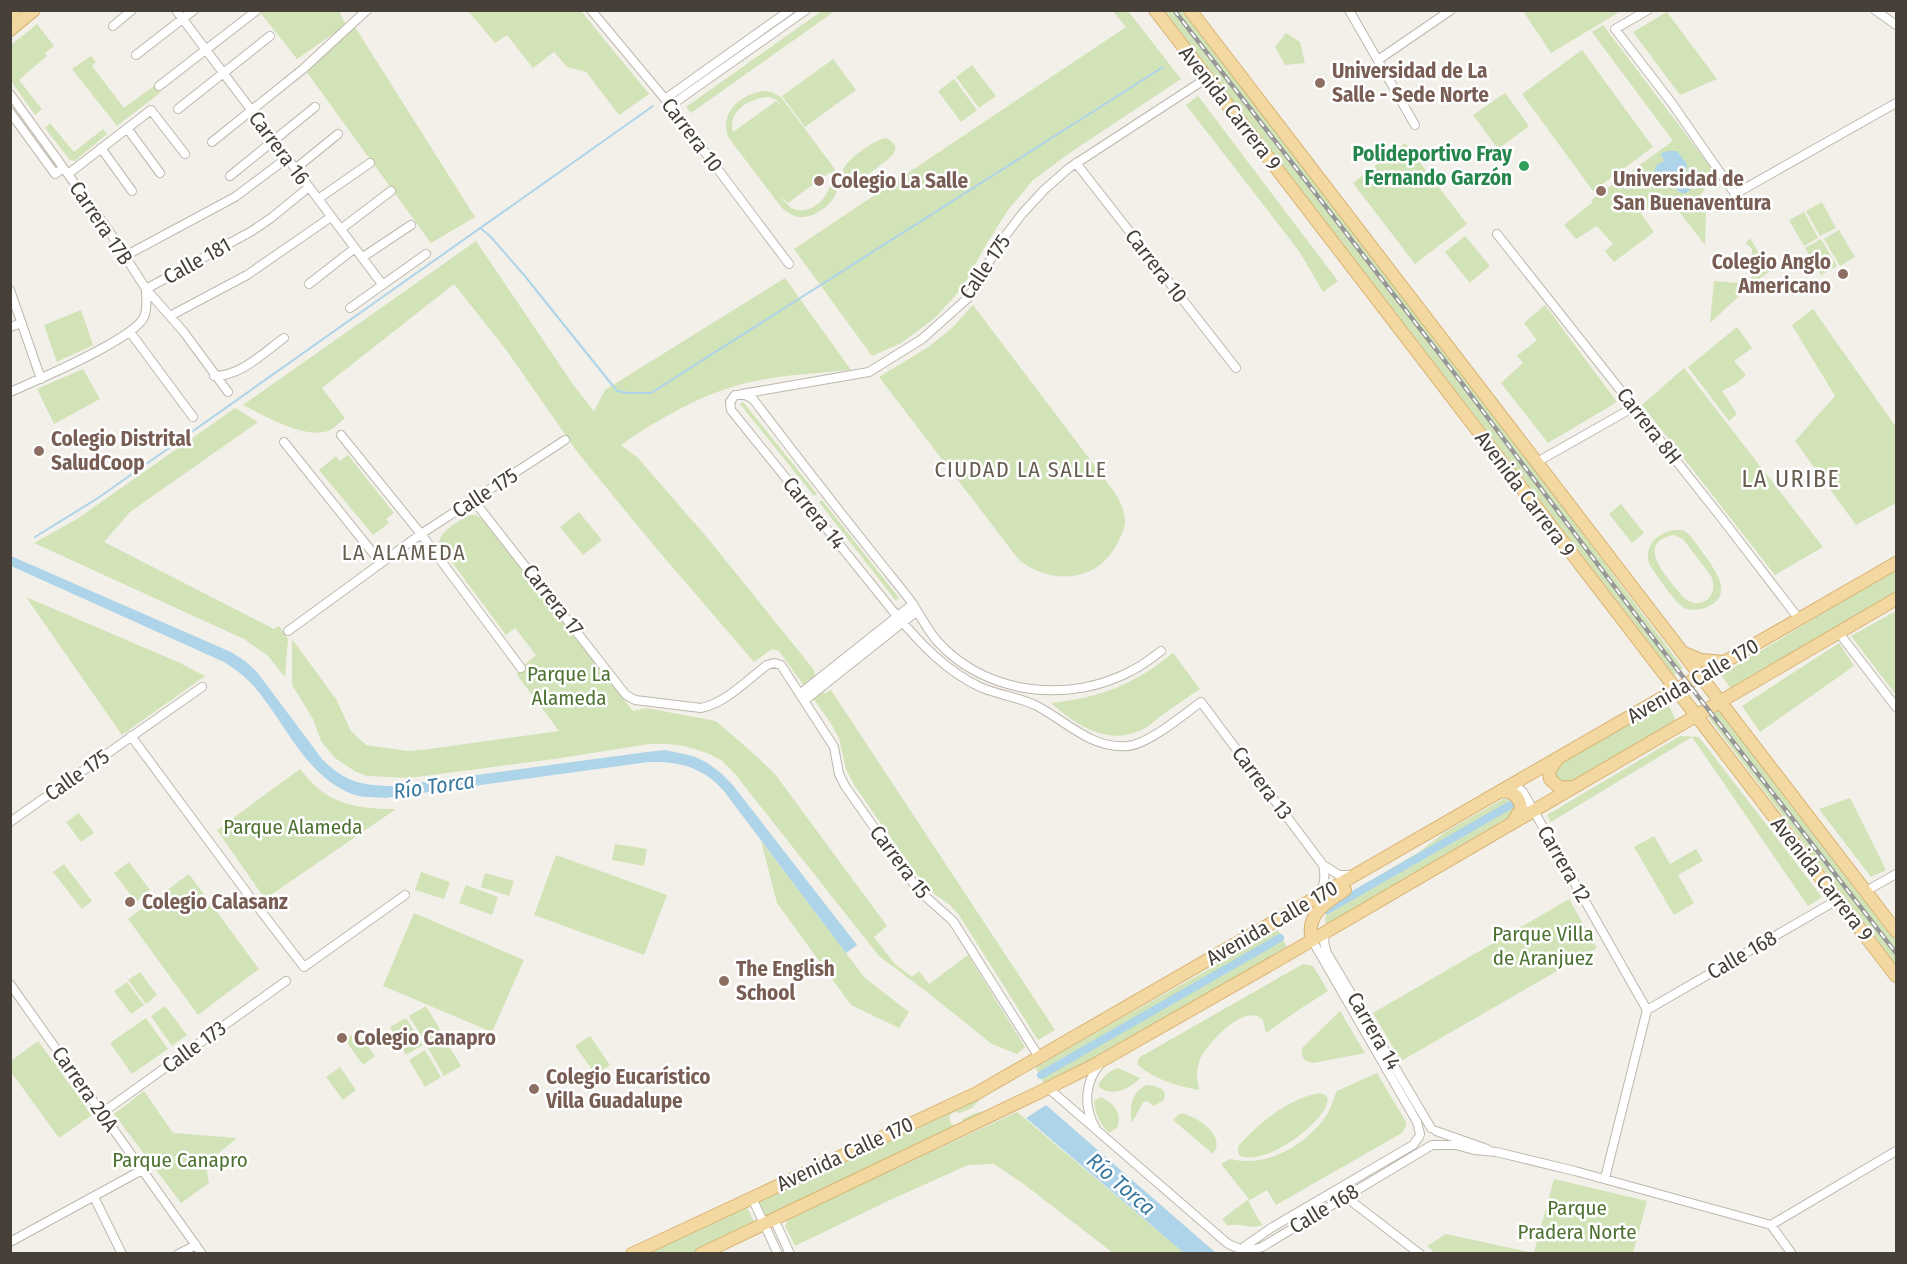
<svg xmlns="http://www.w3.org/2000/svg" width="1907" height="1264" viewBox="0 0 1907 1264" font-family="'Fira Sans Condensed',sans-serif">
<rect width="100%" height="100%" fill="#f3f0ea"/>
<path fill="#d1e3b7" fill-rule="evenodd" d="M823,10L835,11L691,113L686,107Z
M259,11H342L340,13L346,25L297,59Z
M468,11H581L649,94L619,115L586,72L567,67L554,52L533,68L507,35L495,43Z
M1113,11H1128L1181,79L1071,152L1033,180L1008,210L987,243L962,288L935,318L901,343L872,356L794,249L1126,27Z
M1164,11H1183L1519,448L1683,668L1674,675Z
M1523,11H1621L1551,53Z
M1667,12L1717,79L1680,95L1633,32Z
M37,24L54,46L45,53L47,56L19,80L42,109L35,115L11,81L10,46Z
M1603,25L1716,174L1697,200L1698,202L1663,197L1641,214L1654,232L1614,262L1605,251L1613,244L1597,226L1576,239L1564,225L1593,202L1591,200L1673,141L1592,32ZM1663,152L1686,172L1679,192L1676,190L1679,187L1669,184L1659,174L1664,161L1663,157L1660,156Z
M355,27L475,217L431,243L306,71Z
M1286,33L1300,42L1305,63L1285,65L1275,47Z
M1582,50L1653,147L1593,191L1522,94Z
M91,56L96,62L92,66L124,108L155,85L161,92L117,126L72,69Z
M833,59L856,90L805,127L782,96Z
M972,65L996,96L979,108L956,77Z
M954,79L977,110L961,122L938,91Z
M762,91L772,92L781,97L834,168C837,175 839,180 838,187C836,202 818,216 803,217C795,218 788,213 782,208L728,137C720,112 739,96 762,91ZM769,97L777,100L781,106L776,101L733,132C727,111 750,98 769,97ZM830,172C836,191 814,216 794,209C788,207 784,200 780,196L788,203Z
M1505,93L1529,126L1498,149L1473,115Z
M1198,96L1338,281L1323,292L1299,251L1186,105Z
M50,123L74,152L103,129L107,134L75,161L70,160L45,128Z
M886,138C906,149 889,158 878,167C871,172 864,178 857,182C848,182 845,178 843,170C847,159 875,139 886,138Z
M1405,143L1467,224L1415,264L1353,183Z
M1822,202L1836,228L1820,236L1806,211Z
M1677,209L1706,210L1705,245Z
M1804,212L1818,238L1804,246L1789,220Z
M1839,230L1855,257L1840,266L1824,239Z
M1465,236L1490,266L1470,283L1445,252Z
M1750,238L1770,271L1752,284L1710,323L1714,281L1751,284L1752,249L1746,243Z
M1821,239L1837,266L1821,275L1805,248Z
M476,241L574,386L594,411L605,390L785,278L851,370C811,374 770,375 732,387C695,398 652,423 621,445L638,458L710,541L814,670L815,675L812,682L821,692L826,693L831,690L1055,1030L1038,1040L959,915L949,904L927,889L854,785L846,769L839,738L830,722L779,651L772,649L754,662L656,548L578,453L507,351L454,284L322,388L345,418C340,422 335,427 330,430C308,441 263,415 243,405Z
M973,305L1107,482C1115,493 1124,505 1125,520C1125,529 1122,534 1118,542C1099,582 1052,586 1019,560L879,377L930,346L953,327Z
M1545,305L1617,402L1548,443L1501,383L1523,363L1517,356L1537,340L1524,323Z
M1813,309L1896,427V503L1856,525L1795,441L1835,396L1792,325Z
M81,310L93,345L57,362L44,325Z
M1737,327L1752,348L1734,361L1746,375L1737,383L1722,391L1737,414L1729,421L1688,367Z
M1684,368L1823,547L1775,575L1642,405Z
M83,369L100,399L54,424L37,389Z
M743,402L817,494L814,496L740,404Z
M235,408L258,422L130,512L104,542L274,629L279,626L288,639L285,677L268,656L244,639L34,543L77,519Z
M348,455L394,513L386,519L389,523L373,535L319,470L336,456L340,461Z
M822,500L899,598H898L896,601L819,502Z
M1621,504L1644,533L1632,543L1609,514Z
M579,512L602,540L583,555L560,527Z
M471,515H476L483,520L633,711L646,708L716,721L755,755L775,774L887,926L874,937L895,964L912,977L919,971L929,984L968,955L1025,1047L1017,1054L992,1044L927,992L879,956L735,774L721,760L707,753L684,746L669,744H649L561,758L409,778L368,776L356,772L335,758L321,741L313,719L292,685V639L336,699L351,731L366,745L407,751L422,750L559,731L517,675L519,669L536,655L515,628L506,635L439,545C439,531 459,520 471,515Z
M1673,530C1674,530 1681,530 1682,530C1691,533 1696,544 1701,550C1712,566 1737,595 1707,607C1700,610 1690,611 1684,608C1675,603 1656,574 1649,564C1644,546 1656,534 1673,530ZM1673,535L1683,539L1711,576C1715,586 1714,593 1707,600C1698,605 1691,604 1683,597C1671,581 1632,544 1673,535Z
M1896,569V594L1731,689L1721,675Z
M26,597L180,663L205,676L122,735Z
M1896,611V695L1851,636Z
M1839,643L1854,666L1760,732L1742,706Z
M1173,653L1200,689C1186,698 1172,708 1158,718C1152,723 1146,729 1139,731C1106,745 1076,725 1051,703C1102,697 1133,685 1173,653Z
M1667,700L1676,722L1567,786L1559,784L1552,770L1566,759Z
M1717,710L1721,711L1896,939V965L1709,718V715Z
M1680,736L1699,737L1822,897L1808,906L1692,737L1551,822L1547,815Z
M300,769C306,776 312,784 320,790C342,807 369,809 396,809L265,899L217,830Z
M1850,798L1886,870L1871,877L1819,809Z
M1503,799H1510L1517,806L1512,815L1405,878L1364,906L1327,928C1323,916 1327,910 1335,902L1419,852L1445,832Z
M79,813L94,833L81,842L66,822Z
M1654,836L1670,864L1696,849L1703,861L1678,875L1694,903L1674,915L1634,847Z
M761,841L865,978L909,1012L899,1028L851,1005L777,903Z
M615,844L647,849L644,866L612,860Z
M556,855L667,895L644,955L534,915Z
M129,862L150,890L136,902L114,873Z
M64,864L92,901L82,909L53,872Z
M421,872L450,882L444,899L415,890Z
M485,873L514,881L509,896L481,887Z
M189,874L259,969L198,1015L128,919Z
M466,885L498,897L492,915L459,903Z
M1569,899L1597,948L1401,1061L1373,1013Z
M414,913L524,960L492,1032L383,986Z
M1278,930L1287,947L1092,1061L1045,1085L1035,1067Z
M1303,964L1313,966L1328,991L1297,1011L1266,1033L1263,1020C1245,1001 1205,1045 1199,1062C1196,1071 1197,1081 1199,1090C1178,1086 1155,1080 1138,1065V1060L1140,1057Z
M140,972L157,995L146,1004L128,980Z
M127,982L144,1005L131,1014L114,991Z
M165,1006L187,1035L172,1046L151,1016Z
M426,1006L442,1033L426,1043L409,1016Z
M1340,1011L1365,1053L1313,1063C1303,1061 1300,1057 1303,1047Z
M146,1018L168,1049L132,1074L110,1043Z
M406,1018L423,1045L406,1055L390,1027Z
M357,1031L375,1056L363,1065L345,1040Z
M590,1036L610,1065L596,1075L575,1046Z
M444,1038L461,1066L444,1076L428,1048Z
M38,1041L92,1115L59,1138L11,1072V1061Z
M425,1050L441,1077L425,1087L409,1060Z
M340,1067L356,1090L343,1100L326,1077Z
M1118,1068L1140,1078C1130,1089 1110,1098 1098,1086C1102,1077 1109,1071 1118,1068Z
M1377,1073L1406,1122V1126L1402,1133L1276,1205L1267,1190L1248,1201L1262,1225C1249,1230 1240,1222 1228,1226L1222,1219L1249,1199L1221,1164L1230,1159C1268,1168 1307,1145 1328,1113C1332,1106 1333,1098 1337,1091Z
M1147,1085L1155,1086L1162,1089L1165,1094L1164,1100L1154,1106L1147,1101L1143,1102L1132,1123C1129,1108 1131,1092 1147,1085Z
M144,1091L173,1133L237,1138L206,1164L209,1183L181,1203L114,1114Z
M1320,1093C1353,1099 1269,1172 1239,1155L1238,1149L1239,1145C1260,1122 1289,1098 1320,1093Z
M984,1095L972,1108L960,1113L955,1112L951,1114L949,1118L951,1124L955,1126L961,1123L963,1119L975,1113L991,1110L768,1217L766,1216L759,1202L760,1199L935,1120Z
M1101,1097C1114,1104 1123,1112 1117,1128L1109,1133C1100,1124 1095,1114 1094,1101Z
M1017,1112L1184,1253H1113L1025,1185L994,1164L968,1165L888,1201L795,1246L785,1226L789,1218Z
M1181,1113C1197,1117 1227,1135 1213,1154L1173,1120Z
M1554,1179L1647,1201L1633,1253L1436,1254L1427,1246L1446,1234L1534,1253Z
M745,1206L747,1207L754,1222L752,1225L691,1253L646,1254Z"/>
<path fill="#add4e9" d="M1670,151H1677L1687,164L1686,172L1692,175L1694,183L1689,191L1684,194L1676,190L1679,187L1669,184L1654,172L1657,165L1664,161L1663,157L1660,156L1663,152Z
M11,556L231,652L245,661L257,672L322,759C344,782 363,786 394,786L647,752L665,750L693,756L706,762L721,773L732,784L857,945L846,953L723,790C702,767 679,761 648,762L385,798C374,797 362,798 352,794C303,775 284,718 250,682C242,674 233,668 224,662L11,566Z
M1046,1105L1216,1253H1184L1026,1118Z"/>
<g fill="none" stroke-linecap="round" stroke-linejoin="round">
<path stroke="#add4e9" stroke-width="2" d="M480,228L490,236L524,275L617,391L628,393H651L1163,67
M35,537L98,498L653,106"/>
<path stroke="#add4e9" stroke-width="8" d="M1327,910L1514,803
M1041,1075L1280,938"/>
<defs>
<path id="minor" d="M176,10L382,284
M591,10L665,99L789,264
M1349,10L1415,125
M1648,10L1615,29L1671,102L1735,194L1896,103
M1875,10L1896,25
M113,26L132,10
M136,55L194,10
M1378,60L1451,10
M159,86L256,11
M10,94L109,231L146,289L183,331L228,392
M665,99L790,10
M670,106L806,10
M178,109L270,36
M10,112L55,174L63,168
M127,128L160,173
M212,142L303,69L367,10
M101,148L132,191
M1076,163L1236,368
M295,169L338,134
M68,174L151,110L185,154
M230,176L315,107
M318,199L370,163
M341,229L391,191
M1497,234L1723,520L1799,619
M125,256L235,197L287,158
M363,257L411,225
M309,284L355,248
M146,289L252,231L271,218L309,187
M10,290L41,379
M350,308L426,254
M170,316L247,275L331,217
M10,327L22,323
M130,332L193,417
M214,376C241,376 263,353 284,338
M10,392C37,380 133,340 144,317C148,308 146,299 146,289
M742,394L869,372L922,339L968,298L1002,240L1022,214L1044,190L1069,168L1207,78
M341,435L421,534L521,668
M284,442L381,563
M1537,462L1634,407
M474,501L626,695L635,700L701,708C726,703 747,680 767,665L774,663L781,665L834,747L839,774L845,786L918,890L953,921L1039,1057
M288,631L421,534L565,440
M1839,633L1896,707
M1161,651C1152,658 1142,666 1131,671C1069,704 987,695 938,642C928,631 921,617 913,604C902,589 890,575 879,561C836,507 794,453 753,399L745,395H735L730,402L731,410L897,616C921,644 946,671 980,687C998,695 1019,697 1037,706C1066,721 1091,749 1127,746C1148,745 1184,714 1201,702L1323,865L1339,875H1352
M801,693L913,604
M805,700L917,611
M131,736L253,901L304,967L405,895
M1514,784L1523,792L1647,1010
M10,822L202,687
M1866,891L1896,874
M1319,896C1324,886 1326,876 1323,865
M1325,932L1324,942L1327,953L1431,1128
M1312,940L1417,1122L1420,1134
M10,984L202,1254
M1647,1010L1837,900
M1048,1088L1227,1243C1239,1250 1249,1252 1262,1247L1432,1145H1456L1474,1150L1496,1152L1575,1171L1771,1225
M102,1113L286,981
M1095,1127C1083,1106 1085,1082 1100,1064
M1436,1131L1487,1149
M1605,1178L1647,1010
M1342,1194L1420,1254
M94,1197L122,1254
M752,1198L778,1254
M774,1219L790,1254
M1771,1225L1896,1151
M1771,1225L1792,1254
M10,1242L142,1170
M1241,1249L1271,1228L1413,1145L1419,1137
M178,1254L196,1245"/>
<path id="primary" d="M1155,10L1896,976
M1190,10L1896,931
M10,14L15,10
M10,30L34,10
M1684,653L1701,660L1725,662
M1556,761L1549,771L1550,779L1560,788L1571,787
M1500,792C1512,789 1520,797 1521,809L1514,820
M1312,940C1305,915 1326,902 1345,890
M632,1254L977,1093L1896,563
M701,1254L1042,1091L1094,1065L1278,960L1896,599"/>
</defs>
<use href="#minor" stroke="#beb7ad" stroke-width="10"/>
<use href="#primary" stroke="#d8b473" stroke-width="14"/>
<use href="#minor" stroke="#fff" stroke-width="8"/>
<use href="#primary" stroke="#f4d8a2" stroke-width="12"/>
<defs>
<path id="rail" d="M1174,10L1458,378L1650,634L1896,953"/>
</defs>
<use href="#rail" stroke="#979797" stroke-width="4.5"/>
<use href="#rail" stroke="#fff" stroke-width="2" stroke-dasharray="7" stroke-linecap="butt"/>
</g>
<g fill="#8d6e63" stroke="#fff" stroke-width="2">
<circle cx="1320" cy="83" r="6"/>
<circle cx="819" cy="181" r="6"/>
<circle cx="1601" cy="191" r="6"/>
<circle cx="1843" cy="274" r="6"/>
<circle cx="39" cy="451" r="6"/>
<circle cx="130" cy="902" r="6"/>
<circle cx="724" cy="981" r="6"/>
<circle cx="342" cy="1038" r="6"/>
<circle cx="534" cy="1089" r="6"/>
</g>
<circle fill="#2e9e5b" stroke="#fff" stroke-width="2" cx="1524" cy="166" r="6"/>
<g text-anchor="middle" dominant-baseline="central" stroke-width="5" stroke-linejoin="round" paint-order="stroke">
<g font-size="21" font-weight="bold" fill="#785e54" stroke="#fff" text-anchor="start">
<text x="1332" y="71">Universidad de La<tspan x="1332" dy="24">Salle - Sede Norte</tspan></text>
<text x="1613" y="179">Universidad de<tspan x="1613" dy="24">San Buenaventura</tspan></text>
<text x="831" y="181">Colegio La Salle</text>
<text x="1831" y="262" text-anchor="end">Colegio Anglo<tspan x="1831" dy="24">Americano</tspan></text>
<text x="51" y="439">Colegio Distrital<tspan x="51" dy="24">SaludCoop</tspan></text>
<text x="142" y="902">Colegio Calasanz</text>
<text x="736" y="969">The English<tspan x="736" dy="24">School</tspan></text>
<text x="354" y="1038">Colegio Canapro</text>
<text x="546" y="1077">Colegio Eucarístico<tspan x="546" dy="24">Villa Guadalupe</tspan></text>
</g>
<g font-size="21" fill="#464039" stroke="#fff">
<text transform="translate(1230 108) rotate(52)">Avenida Carrera 9</text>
<text transform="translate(692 135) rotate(53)">Carrera 10</text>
<text transform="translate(279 148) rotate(53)">Carrera 16</text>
<text transform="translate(101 223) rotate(56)">Carrera 17B</text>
<text transform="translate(197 261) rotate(-29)">Calle 181</text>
<text transform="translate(1156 266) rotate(52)">Carrera 10</text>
<text transform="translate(985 267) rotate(-56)">Calle 175</text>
<text transform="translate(1649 426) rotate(52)">Carrera 8H</text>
<text transform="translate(485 493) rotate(-33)">Calle 175</text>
<text transform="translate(1525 494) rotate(53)">Avenida Carrera 9</text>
<text transform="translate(814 513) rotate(51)">Carrera 14</text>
<text transform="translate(553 600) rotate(52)">Carrera 17</text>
<text transform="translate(1693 681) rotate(-30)">Avenida Calle 170</text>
<text transform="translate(77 775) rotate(-35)">Calle 175</text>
<text transform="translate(1262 783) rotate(53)">Carrera 13</text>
<text transform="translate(900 862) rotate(53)">Carrera 15</text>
<text transform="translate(1564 864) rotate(60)">Carrera 12</text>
<text transform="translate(1822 879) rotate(52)">Avenida Carrera 9</text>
<text transform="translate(1272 923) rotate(-30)">Avenida Calle 170</text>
<text transform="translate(1742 955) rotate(-30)">Calle 168</text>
<text transform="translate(1374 1031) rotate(60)">Carrera 14</text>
<text transform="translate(194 1047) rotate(-36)">Calle 173</text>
<text transform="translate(85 1089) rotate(55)">Carrera 20A</text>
<text transform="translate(845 1154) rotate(-25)">Avenida Calle 170</text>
<text transform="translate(1324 1209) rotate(-31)">Calle 168</text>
</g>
<g font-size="21" font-weight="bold" fill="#27864d" stroke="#fff" text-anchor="end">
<text x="1512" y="154">Polideportivo Fray<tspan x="1512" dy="24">Fernando Garzón</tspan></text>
</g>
<g font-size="21" fill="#4e7232" stroke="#fff">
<text x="569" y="674">Parque La<tspan x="569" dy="24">Alameda</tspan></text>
<text x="293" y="827">Parque Alameda</text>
<text x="1543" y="934">Parque Villa<tspan x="1543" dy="24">de Aranjuez</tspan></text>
<text x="180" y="1160">Parque Canapro</text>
<text x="1577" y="1208">Parque<tspan x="1577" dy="24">Pradera Norte</tspan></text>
</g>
<g font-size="22" letter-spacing="1.5" fill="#685e51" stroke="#fff">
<text x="1021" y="469">CIUDAD LA SALLE</text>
<text x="404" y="552">LA ALAMEDA</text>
</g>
<g font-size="22" font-style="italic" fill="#3b7aa0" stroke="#fff">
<text transform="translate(434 786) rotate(-8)">Río Torca</text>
<text transform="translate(1121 1184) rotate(41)">Río Torca</text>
</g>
<g font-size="24" letter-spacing="1.5" fill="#685e51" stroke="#fff">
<text x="1791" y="479">LA URIBE</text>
</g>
</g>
<rect width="1907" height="1264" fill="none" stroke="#464039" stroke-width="24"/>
</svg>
